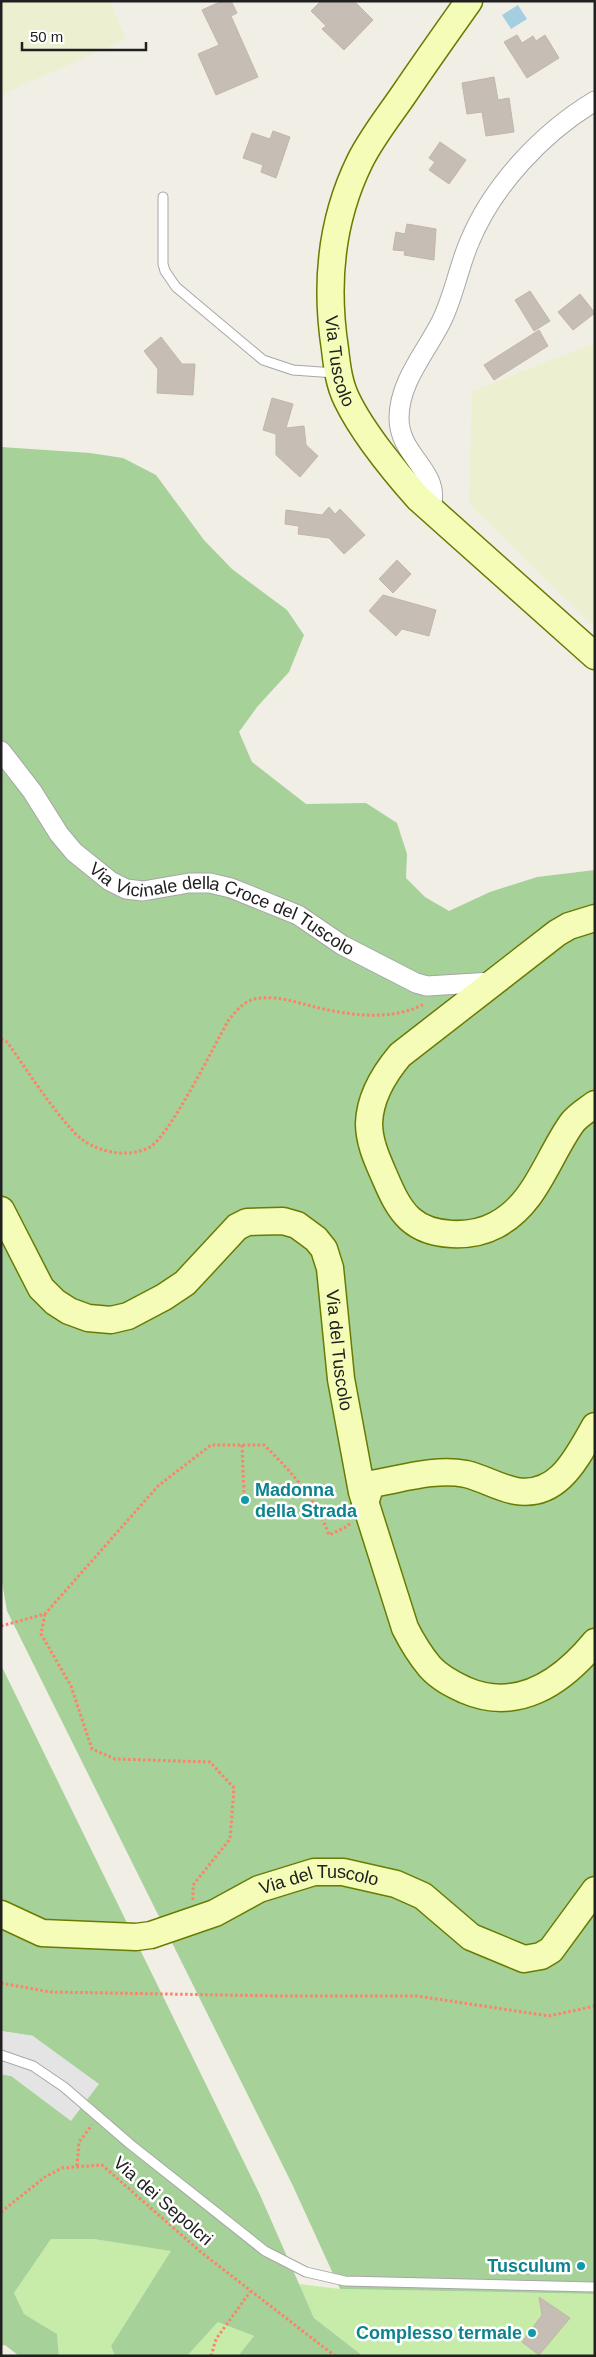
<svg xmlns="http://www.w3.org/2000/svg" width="596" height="2357" viewBox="0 0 596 2357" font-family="Arial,sans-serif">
<rect width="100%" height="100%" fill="#f1eee6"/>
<path fill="#ecf0d1" d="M1,1H110L126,39L1,95Z
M595,343V628L469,504L472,391Z"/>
<path fill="#c7ecaa" d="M51,2239H93L172,2251L111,2346L115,2356H59L57,2334L24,2314L14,2293Z
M299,2284L340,2289L595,2294V2356H363L314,2318Z
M218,2322L254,2336L238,2356H187Z"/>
<path fill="#a6d199" d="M1,447L90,453L123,458L156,475L204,540L232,569L287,610L304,635L289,672L257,707L239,732L252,762L306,804L366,803L397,823L407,854L406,878L425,897L449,911L490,892L537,877L595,870V2294L340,2289L293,2186L7,1611L1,1576Z
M1,1665L260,2195L314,2318L363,2356H238L254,2336L218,2322L187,2356H115L111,2346L171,2251L93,2239H51L14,2293L24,2314L57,2334L59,2356H19L5,2345L1,2346V2074L11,2076L34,2036L1,2031Z"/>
<path fill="#e4e4e4" d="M1,2031L33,2036L99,2084L71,2121L11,2076L1,2074Z"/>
<path fill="#a5cfe0" d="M518,5L527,19L511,29L502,15Z"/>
<path fill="#c6beb5" stroke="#c3b5a7" d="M222,1H231L237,13L231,16L258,77L216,95L198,54L219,45L202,10Z
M321,1H354L373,20L344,50L322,29L326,26L311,11Z
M517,35L522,43L533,36L536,41L545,35L559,58L527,78L504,42Z
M494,77L498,100L509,98L514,132L486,136L482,112L467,114L462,83Z
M273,131L290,137L276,178L261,172L263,165L243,158L252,133L270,139Z
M440,142L466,160L449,184L429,170L435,162L429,158Z
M407,224L436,229L434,260L404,255L405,251L393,250L396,232L405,234Z
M530,291L550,321L534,331L515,300Z
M580,294L595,313L573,330L558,312Z
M539,330L548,346L494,380L484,365Z
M161,337L182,364H195L193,395L157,393L158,369L144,351Z
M272,398L293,404L286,428L304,426L306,445L318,456L300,477L276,455V434L263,430Z
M329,507L335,514L340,509L365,535L344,554L329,538L298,534L299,526L285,524L286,510L322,515Z
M397,560L411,574L393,593L379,579Z
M383,595L436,610L429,636L402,629L396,636L369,611Z
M539,2297L570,2318L539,2355L522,2342L542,2315Z"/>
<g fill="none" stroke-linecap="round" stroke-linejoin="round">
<defs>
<path id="lane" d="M163,197V264L165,271L176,287L263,360L293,370L335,373
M1,2055L33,2066L64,2087L130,2144L265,2251L306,2272L345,2281L595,2287"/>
<g id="street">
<path d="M430,510C444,472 399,458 399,418C399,382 426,352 441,322C454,296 458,269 469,243C492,186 542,133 595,101"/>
<path id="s1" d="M1,751L32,791L59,834L74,852L110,881L126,889L143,891L189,883H210L231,888L298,915L342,945L416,983L427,986L492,982"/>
</g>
<g id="secondary">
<path id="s2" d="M469,1C447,32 425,63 404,94C389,116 372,137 360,161C331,220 325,284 335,349C337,367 339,384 347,400C362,431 395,472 418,498L595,656"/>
<path d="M595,918L569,926L557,933L400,1055C384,1074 370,1096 369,1123C369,1141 376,1157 383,1173C390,1189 397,1207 410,1219C431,1238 472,1238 496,1225C536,1204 547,1158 572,1123C577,1116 587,1110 595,1104"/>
<path id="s3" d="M1,1210L41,1288L55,1302L69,1311L88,1318L111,1320L128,1316L164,1297L185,1283L237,1227L247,1222L283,1221L297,1225L316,1239L324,1249L330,1268L341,1379L362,1492L405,1628C412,1642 420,1655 430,1667C440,1678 452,1684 465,1690C518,1713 562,1682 595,1642"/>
<path d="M365,1503L371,1484C402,1479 435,1468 466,1474C483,1478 499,1488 516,1491C559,1498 577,1457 595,1426"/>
<path id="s4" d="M1,1914L42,1933L136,1937L151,1935L215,1913L259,1889L314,1872H343L396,1884L423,1896L471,1937L524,1959L541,1956L551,1950L595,1890"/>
</g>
</defs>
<use href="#lane" stroke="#a7a7a7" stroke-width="11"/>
<use href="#street" stroke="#a7a7a7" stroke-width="21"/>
<use href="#secondary" stroke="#687c01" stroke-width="29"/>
<path stroke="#ff8169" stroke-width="3" stroke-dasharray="2.5 2.5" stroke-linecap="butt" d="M1,1039L7,1042C28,1071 48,1104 73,1131C90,1151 126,1160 150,1147C170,1135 214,1046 228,1021C235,1012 243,1002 254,999C273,995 293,1001 311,1006C347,1015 390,1022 424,1004
M242,1445L244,1493
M45,1614L41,1634L71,1686L92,1749L115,1759L210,1762L234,1788L230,1839L193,1885V1900
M1,1626L45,1614L158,1486L211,1445H264C291,1471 316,1499 329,1535L348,1526L350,1523
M1,1983L50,1992L282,1996H417L549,2016L595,2006
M77,2166L79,2142L92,2125
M1,2212L45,2177L62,2168L102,2165L202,2253L335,2356
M211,2356L216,2339L250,2292"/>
<use href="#lane" stroke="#fff" stroke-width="9"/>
<use href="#street" stroke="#fff" stroke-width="19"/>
<use href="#secondary" stroke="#f5fcb8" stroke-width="26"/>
</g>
<g fill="#0f9aa8" stroke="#fff" stroke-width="2">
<circle cx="245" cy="1500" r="5"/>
<circle cx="581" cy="2266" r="5"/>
<circle cx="532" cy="2333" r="5"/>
</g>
<g text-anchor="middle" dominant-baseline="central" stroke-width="5" stroke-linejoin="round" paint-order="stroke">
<g font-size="18" fill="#202020" stroke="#fff">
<text stroke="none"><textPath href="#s2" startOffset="399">Via Tuscolo</textPath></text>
<text stroke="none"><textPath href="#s1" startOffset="290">Via Vicinale della Croce del Tuscolo</textPath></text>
<text stroke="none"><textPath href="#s3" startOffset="528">Via del Tuscolo</textPath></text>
<text stroke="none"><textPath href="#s4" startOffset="334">Via del Tuscolo</textPath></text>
<text transform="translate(163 2201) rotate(41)">Via dei Sepolcri</text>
</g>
<g font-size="18" font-weight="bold" fill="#0d838f" stroke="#fff" text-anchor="end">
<text x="255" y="1490" text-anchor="start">Madonna<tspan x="255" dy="21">della Strada</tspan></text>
<text x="571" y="2266">Tusculum</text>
<text x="522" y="2333">Complesso termale</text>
</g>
</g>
<rect width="596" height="2357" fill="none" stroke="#202020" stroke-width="5"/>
<path d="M22 42v8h124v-8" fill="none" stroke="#202020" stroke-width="2.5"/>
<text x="30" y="42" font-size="15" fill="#202020" stroke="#ffffff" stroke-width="4" paint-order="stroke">50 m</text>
</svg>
